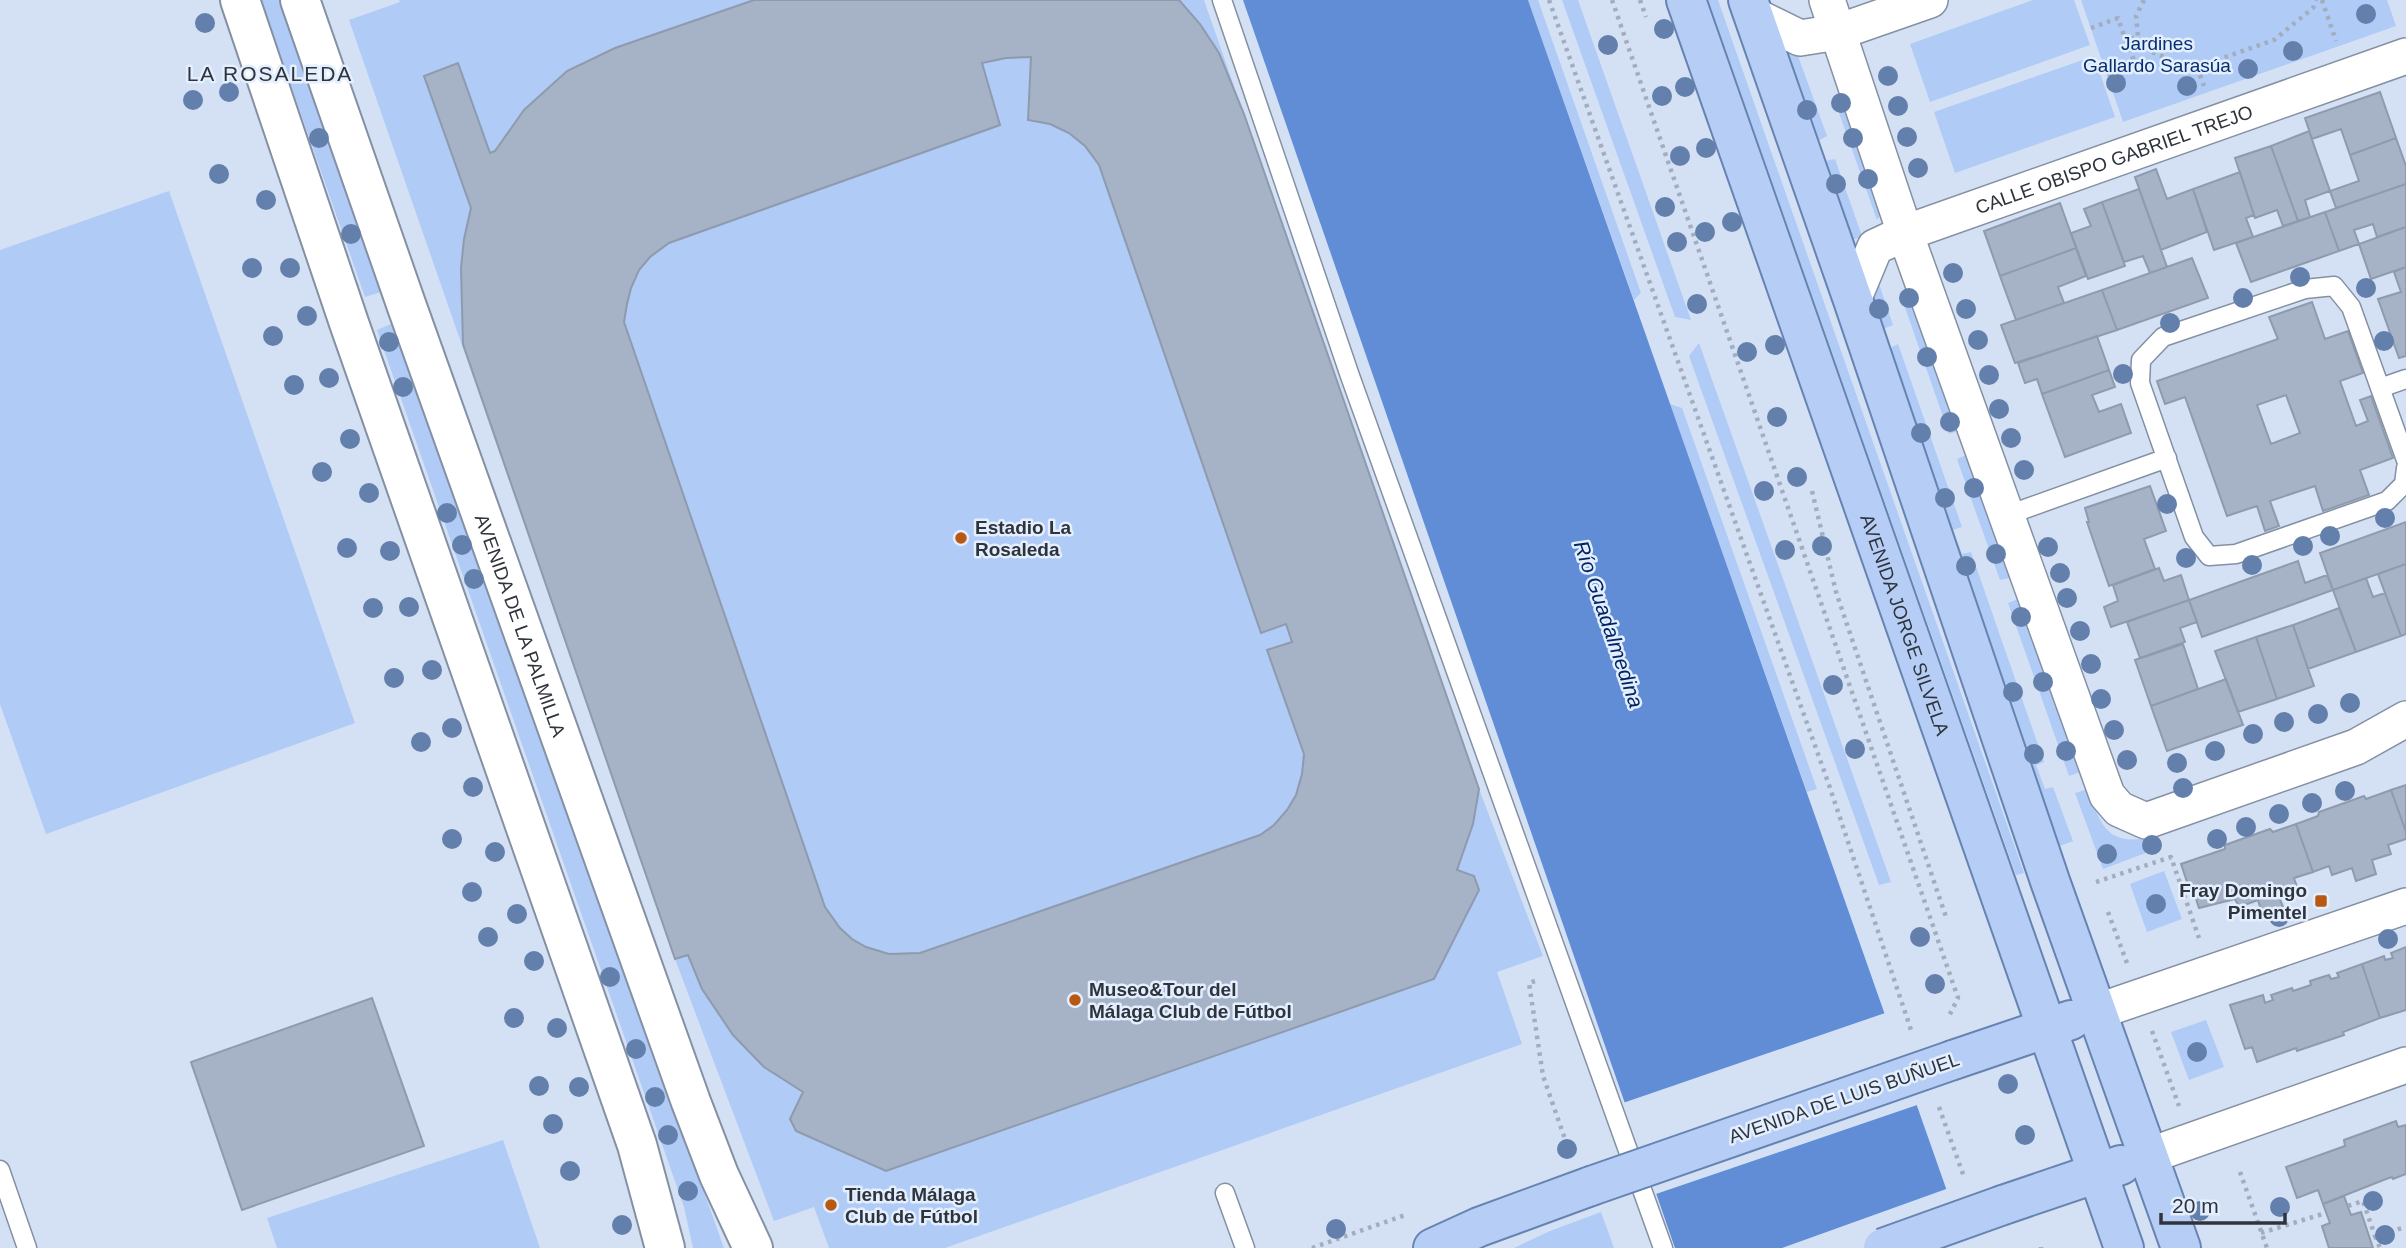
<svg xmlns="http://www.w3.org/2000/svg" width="2406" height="1248" viewBox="0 0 2406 1248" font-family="Arial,sans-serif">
<rect width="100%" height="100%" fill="#d4e1f5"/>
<path fill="#b0cbf6" d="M261,0H279L381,292L365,297Z
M399,0H1204L1479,789L1543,956L1497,972L1522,1044L945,1248H829L814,1207L774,1221L675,959L349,20L400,2Z
M1528,0H1538L1641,293L1634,300Z
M1562,0H1578L1691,320L1675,317Z
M1708,0H1718L2024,873L2016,875Z
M2033,0H2074L2090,45L1930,102L1910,44Z
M2081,0H2387L2396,26L2123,122Z
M1788,52L1797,53L1827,136L1818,141L1825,161L1835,159L1862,236L1853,240L1848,238L1784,57Z
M2094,56L2115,117L1955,173L1934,112Z
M1846,90L1881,214L1877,220L1833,96Z
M169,191L355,723L46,834L0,704V250Z
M1875,272L1893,325L1883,329L1890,348L1898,344L1962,527L1953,530L1962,554L1971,552L2044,762L2036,765L2045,789L2053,787L2073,841L2060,846L1872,315L1869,298Z
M1912,289L2083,771L2069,776L2008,603L2018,599L2010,578L2000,580L1957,459L1966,455L1958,431L1949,434L1900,293Z
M393,323L724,1248H693L684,1207L377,330Z
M1699,343L1891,882L1879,885L1689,356Z
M1670,404L1682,408L1817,789L1807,792Z
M2088,789C2101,827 2108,848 2155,836L2159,848L2103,869L2075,793Z
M2164,871L2182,919L2147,932L2130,884Z
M2206,1020L2224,1067L2189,1080L2171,1032Z
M503,1140L540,1248H277L267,1218Z
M1601,1212L1614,1248H1514L1550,1231Z"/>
<path fill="#608dd6" d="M1243,0H1528L1967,1248H1675Z"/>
<path fill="#d4e1f5" d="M1888,1012L1920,1104L1653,1195L1620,1104Z
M1949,1188L1970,1248H1782Z"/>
<path fill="#a6b2c6" stroke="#8e9aad" stroke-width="2" fill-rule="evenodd" d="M754,0H1179L1200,24L1219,53L1244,114L1479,789L1473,824L1457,870L1474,876L1479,890L1434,979L886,1171L796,1131L790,1119L803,1092L764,1067L733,1035L702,989L688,955L675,959L463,344L461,268L464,239L471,208L424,76L458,63L490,153L495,151L524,110L567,71L615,48ZM1031,57L1028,120L1050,124L1069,133L1085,146L1099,165L1261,633L1286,624L1292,642L1267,650L1304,754L1302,774L1296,795L1287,810L1274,825L1260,835L920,953L889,954L866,947L852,939L840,928L825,907L624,322L627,304L631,288L639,270L650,257L669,243L1000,125L982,63L1006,58Z
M2380,92L2396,138L2350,155L2341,129L2312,139L2305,118Z
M2309,131L2330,191L2305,200L2310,217L2298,221L2271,146Z
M2396,138L2406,166V184L2336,208L2330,191L2359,181L2350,155Z
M2271,146L2298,221L2283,226L2277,210L2255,218L2235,158Z
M2156,169L2167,199L2193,189L2207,232L2161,250L2135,177Z
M2240,172L2254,215L2246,218L2253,237L2214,250L2193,189Z
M2406,184V227L2377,237L2373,224L2354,230L2359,244L2339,251L2325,212Z
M2139,189L2167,267L2150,273L2143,256L2124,262L2102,202Z
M2102,202L2125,266L2088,279L2071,233L2091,226L2084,209Z
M2060,203L2076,248L2000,276L1984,231Z
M2325,212L2339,251L2251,282L2236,243Z
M2406,227V267L2371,279L2359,244Z
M2076,248L2086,276L2058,287L2064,303L2016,320L2000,276Z
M2192,258L2208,298L2117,330L2102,290Z
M2406,267V356L2399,358L2378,299L2401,292L2394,272Z
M2102,290L2117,330L2015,363L2001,325Z
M2312,302L2325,339L2348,331L2363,373L2340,381L2356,426L2368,421L2360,400L2371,396L2393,458L2360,470L2369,495L2323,511L2315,486L2270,501L2279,526L2265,531L2257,506L2227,516L2185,397L2165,404L2157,381L2278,339L2269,317ZM2286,395L2300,433L2271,444L2257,405Z
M2097,336L2109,370L2042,394L2037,379L2025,383L2018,363Z
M2109,370L2115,387L2092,395L2099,412L2121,404L2131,433L2065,457L2042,394Z
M2150,486L2166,531L2144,539L2155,569L2109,586L2087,522H2089L2085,508Z
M2406,522V564L2333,590L2320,553Z
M2298,561L2305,583L2327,575L2333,590L2202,637L2189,600Z
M2406,564V634L2401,636L2378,574Z
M2159,568L2164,581L2181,575L2189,600L2111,627L2104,607L2118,601L2113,585Z
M2366,578L2373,597L2385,593L2401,636L2356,652L2333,590Z
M2189,600L2197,622L2180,628L2185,642L2140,658L2127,622Z
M2339,608L2356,652L2308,669L2293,625Z
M2293,625L2314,686L2277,699L2256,637Z
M2256,637L2277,699L2238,712L2215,651Z
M2183,644L2198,689L2151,706L2135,660Z
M2226,679L2243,725L2167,751L2151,706Z
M2406,785V832L2391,790Z
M2391,790L2406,832V839L2388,845L2391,854L2372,860L2376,874L2356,881L2352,868L2332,875L2329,866L2313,872L2296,824L2318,816L2319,812L2364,796L2366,799Z
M2296,824L2313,872L2294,878L2297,887L2278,894L2283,907L2262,914L2258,900L2239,907L2235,899L2199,908L2194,893L2191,894L2181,864L2225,849V845L2270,829L2273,832Z
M2406,947V1010L2380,1018L2362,964L2384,956L2385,960L2393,958L2391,953Z
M2362,964L2380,1018L2343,1032L2344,1035L2297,1051L2296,1048L2257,1062L2252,1047L2245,1049L2230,1005L2263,995L2265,1003L2273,1000L2271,995L2292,988L2293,991L2311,985L2310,981L2329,975L2331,979L2339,977L2337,973Z
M372,998L424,1146L242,1210L191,1062Z
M2396,1121L2398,1127L2406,1125V1174L2393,1179L2392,1177L2386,1179L2323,1204L2318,1190L2297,1198L2286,1167L2345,1146L2344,1140Z
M2344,1196L2351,1215L2361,1212L2373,1248H2329L2322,1226L2330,1223L2323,1204Z"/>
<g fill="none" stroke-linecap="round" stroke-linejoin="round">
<defs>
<path id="lane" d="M1222,0L1350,376L1663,1248
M2380,388L2406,379
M2406,460L2351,307L2334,286L2305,289L2163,337L2141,360L2140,383L2194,537L2209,556L2236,554L2387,501L2404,484L2406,468
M2005,516L2167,458
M0,1170L27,1248
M1225,1193L1245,1248"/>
<g id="street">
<path d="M1827,0L1905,233L2107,795L2119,809L2146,821L2356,747L2406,719"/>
<path d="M1753,15L1800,38L1838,32L1930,0"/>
<path id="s1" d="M1853,300L1875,247L1905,233L2406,56"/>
<path d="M2096,1012L2406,906"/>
<path d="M2148,1156L2406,1065"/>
</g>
<g id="secondary">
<path d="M240,0L349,323L637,1145L665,1248"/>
<path id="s2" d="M300,0L406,304L691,1102L719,1175L753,1248"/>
</g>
<g id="primary">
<path id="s3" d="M1686,0L2124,1248"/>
<path d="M1748,0L1853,300L2050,881L2181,1248"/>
<path d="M1953,1060L2071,1020"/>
<path d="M2003,1205L2121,1165"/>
<path d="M1433,1248L1479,1227L1591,1186"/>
</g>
</defs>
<use href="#lane" stroke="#8490a3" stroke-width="21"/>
<use href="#street" stroke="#8490a3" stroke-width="38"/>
<use href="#secondary" stroke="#8490a3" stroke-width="42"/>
<use href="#primary" stroke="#6783b1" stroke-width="42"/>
<path stroke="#a2adbd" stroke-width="4.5" stroke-dasharray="3.5 5" stroke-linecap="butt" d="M1549,0L1829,785L1912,1033
M1612,0L1958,998L1948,1018
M1640,0L1646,17
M2144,0L2136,16L2138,36L2152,52L2176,62L2197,67L2274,40L2313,8L2316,0
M2322,0L2336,41
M2091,28L2118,18L2126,41
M2197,67L2204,86
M2107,74L2135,63L2126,41L2138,36
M1812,491L1836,592L1946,917
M2096,882L2171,857L2199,938
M2108,912L2127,963
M1535,981L1529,983L1543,1076L1565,1139
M2152,1031L2179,1106
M1939,1107L1964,1177
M2240,1172L2267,1248
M2348,1206L2363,1201L2375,1236L2406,1227
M2261,1233L2326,1213
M2375,1236L2380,1248
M2041,1247V1248
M1312,1248L1408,1214"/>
<use href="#lane" stroke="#fff" stroke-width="18"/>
<use href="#street" stroke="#fff" stroke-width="35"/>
<use href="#secondary" stroke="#fff" stroke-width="38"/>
<use href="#primary" stroke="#b6cef6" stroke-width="38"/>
<defs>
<path id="primary-bridge" d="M1591,1186L1953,1060
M1883,1248L2003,1205"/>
</defs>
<use href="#primary-bridge" stroke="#6783b1" stroke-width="42" stroke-linecap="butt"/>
<use href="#primary-bridge" stroke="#b6cef6" stroke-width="38"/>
</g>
<g fill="#637fac">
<circle cx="2366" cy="14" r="10"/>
<circle cx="205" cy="23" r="10"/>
<circle cx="1664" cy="29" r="10"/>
<circle cx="1608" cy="45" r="10"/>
<circle cx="2293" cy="51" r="10"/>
<circle cx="2248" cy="69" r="10"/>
<circle cx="1888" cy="76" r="10"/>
<circle cx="2116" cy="83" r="10"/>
<circle cx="2187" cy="86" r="10"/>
<circle cx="1685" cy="87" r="10"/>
<circle cx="229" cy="92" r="10"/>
<circle cx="1662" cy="96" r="10"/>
<circle cx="193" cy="100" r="10"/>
<circle cx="1841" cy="103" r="10"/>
<circle cx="1898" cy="106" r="10"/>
<circle cx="1807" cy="110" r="10"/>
<circle cx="1907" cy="137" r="10"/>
<circle cx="319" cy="138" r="10"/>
<circle cx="1853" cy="138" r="10"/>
<circle cx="1706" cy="148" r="10"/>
<circle cx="1680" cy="156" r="10"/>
<circle cx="1918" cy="168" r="10"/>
<circle cx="219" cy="174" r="10"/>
<circle cx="1868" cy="179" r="10"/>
<circle cx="1836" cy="184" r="10"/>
<circle cx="266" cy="200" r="10"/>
<circle cx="1665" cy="207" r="10"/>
<circle cx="1732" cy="222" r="10"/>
<circle cx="1705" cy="232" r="10"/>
<circle cx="351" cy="234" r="10"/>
<circle cx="1677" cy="242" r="10"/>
<circle cx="252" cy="268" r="10"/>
<circle cx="290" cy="268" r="10"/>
<circle cx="1953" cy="273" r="10"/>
<circle cx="2300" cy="277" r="10"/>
<circle cx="2366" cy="288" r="10"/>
<circle cx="1909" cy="298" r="10"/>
<circle cx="2243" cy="298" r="10"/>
<circle cx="1697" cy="304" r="10"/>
<circle cx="1879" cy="309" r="10"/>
<circle cx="1966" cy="309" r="10"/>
<circle cx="307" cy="316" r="10"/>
<circle cx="2170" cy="323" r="10"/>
<circle cx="273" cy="336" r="10"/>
<circle cx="1978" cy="340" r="10"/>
<circle cx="2384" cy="341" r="10"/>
<circle cx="389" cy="342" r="10"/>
<circle cx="1775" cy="345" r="10"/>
<circle cx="1747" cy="352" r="10"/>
<circle cx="1927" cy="357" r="10"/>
<circle cx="2123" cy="374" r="10"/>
<circle cx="1989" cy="375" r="10"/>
<circle cx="329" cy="378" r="10"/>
<circle cx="294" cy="385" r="10"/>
<circle cx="403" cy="387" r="10"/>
<circle cx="1999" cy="409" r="10"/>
<circle cx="1777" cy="417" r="10"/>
<circle cx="1950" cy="422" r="10"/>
<circle cx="1921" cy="433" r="10"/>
<circle cx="2011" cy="438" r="10"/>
<circle cx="350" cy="439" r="10"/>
<circle cx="2024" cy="470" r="10"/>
<circle cx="322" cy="472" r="10"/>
<circle cx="1797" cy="477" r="10"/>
<circle cx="1974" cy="488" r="10"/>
<circle cx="1764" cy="491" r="10"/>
<circle cx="369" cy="493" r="10"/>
<circle cx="1945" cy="498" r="10"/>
<circle cx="2167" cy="504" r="10"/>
<circle cx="447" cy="513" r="10"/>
<circle cx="2385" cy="518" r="10"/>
<circle cx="2330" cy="536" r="10"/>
<circle cx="462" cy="545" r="10"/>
<circle cx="1822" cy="546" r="10"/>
<circle cx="2303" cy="546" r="10"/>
<circle cx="2048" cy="547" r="10"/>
<circle cx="347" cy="548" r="10"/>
<circle cx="1785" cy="550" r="10"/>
<circle cx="390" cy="551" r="10"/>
<circle cx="1996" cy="554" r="10"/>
<circle cx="2186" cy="558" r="10"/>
<circle cx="2252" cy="565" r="10"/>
<circle cx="1966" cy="566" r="10"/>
<circle cx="2060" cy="573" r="10"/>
<circle cx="474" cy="579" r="10"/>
<circle cx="2067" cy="598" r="10"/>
<circle cx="409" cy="607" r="10"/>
<circle cx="373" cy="608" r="10"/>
<circle cx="2021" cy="617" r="10"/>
<circle cx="2080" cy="631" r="10"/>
<circle cx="2091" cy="664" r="10"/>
<circle cx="432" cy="670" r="10"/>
<circle cx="394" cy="678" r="10"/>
<circle cx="2043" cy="682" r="10"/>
<circle cx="1833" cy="685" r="10"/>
<circle cx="2013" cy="692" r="10"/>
<circle cx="2101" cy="699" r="10"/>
<circle cx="2350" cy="703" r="10"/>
<circle cx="2318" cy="714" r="10"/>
<circle cx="2284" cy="722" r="10"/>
<circle cx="452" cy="728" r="10"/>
<circle cx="2114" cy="730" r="10"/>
<circle cx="2253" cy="734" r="10"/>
<circle cx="421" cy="742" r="10"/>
<circle cx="1855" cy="749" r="10"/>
<circle cx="2066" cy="751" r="10"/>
<circle cx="2215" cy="751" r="10"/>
<circle cx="2034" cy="754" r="10"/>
<circle cx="2127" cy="760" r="10"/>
<circle cx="2177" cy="763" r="10"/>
<circle cx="473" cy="787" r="10"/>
<circle cx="2183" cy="788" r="10"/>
<circle cx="2345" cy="791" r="10"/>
<circle cx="2312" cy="803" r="10"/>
<circle cx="2279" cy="814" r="10"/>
<circle cx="2246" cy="827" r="10"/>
<circle cx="452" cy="839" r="10"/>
<circle cx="2217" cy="839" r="10"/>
<circle cx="2152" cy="845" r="10"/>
<circle cx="495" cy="852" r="10"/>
<circle cx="2107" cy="854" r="10"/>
<circle cx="472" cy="892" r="10"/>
<circle cx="2156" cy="904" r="10"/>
<circle cx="517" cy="914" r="10"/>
<circle cx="2279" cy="917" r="10"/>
<circle cx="488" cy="937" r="10"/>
<circle cx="1920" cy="937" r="10"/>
<circle cx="2388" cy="939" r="10"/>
<circle cx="534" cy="961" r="10"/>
<circle cx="610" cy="977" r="10"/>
<circle cx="1935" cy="984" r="10"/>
<circle cx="514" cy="1018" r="10"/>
<circle cx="557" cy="1028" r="10"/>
<circle cx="636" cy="1049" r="10"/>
<circle cx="2197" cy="1052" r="10"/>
<circle cx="2008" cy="1084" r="10"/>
<circle cx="539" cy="1086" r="10"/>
<circle cx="579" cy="1087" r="10"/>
<circle cx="655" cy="1097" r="10"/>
<circle cx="553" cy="1124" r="10"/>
<circle cx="668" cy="1135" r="10"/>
<circle cx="2025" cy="1135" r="10"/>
<circle cx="1567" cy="1149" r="10"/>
<circle cx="570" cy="1171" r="10"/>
<circle cx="688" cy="1191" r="10"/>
<circle cx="2373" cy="1201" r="10"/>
<circle cx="2280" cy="1207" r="10"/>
<circle cx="2200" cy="1211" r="10"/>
<circle cx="622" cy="1225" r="10"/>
<circle cx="1336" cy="1229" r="10"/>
<circle cx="2385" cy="1235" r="10"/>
</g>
<g fill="#b85812" stroke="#e3eefe" stroke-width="2.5">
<circle cx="961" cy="538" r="7"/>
<rect x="2314" y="894" width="14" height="14" rx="3.5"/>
<circle cx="1075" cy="1000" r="7"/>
<circle cx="831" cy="1205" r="7"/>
</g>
<g text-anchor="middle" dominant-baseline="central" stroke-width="5" stroke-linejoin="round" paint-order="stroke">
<g font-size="19" fill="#062f70" stroke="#e3eefe">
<text x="2157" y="43">Jardines<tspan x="2157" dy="22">Gallardo Sarasúa</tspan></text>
</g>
<g font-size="19" fill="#2f343c" stroke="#e3eefe">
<text stroke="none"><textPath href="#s1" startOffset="312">CALLE OBISPO GABRIEL TREJO</textPath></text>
<text stroke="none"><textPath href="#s3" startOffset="662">AVENIDA JORGE SILVELA</textPath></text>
<text stroke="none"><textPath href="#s2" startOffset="663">AVENIDA DE LA PALMILLA</textPath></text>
<text transform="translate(1844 1098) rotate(-19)">AVENIDA DE LUIS BUÑUEL</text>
</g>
<g font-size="19" font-weight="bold" fill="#2f343c" stroke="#e3eefe" text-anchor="start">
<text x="975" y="527">Estadio La<tspan x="975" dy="22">Rosaleda</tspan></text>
<text x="2307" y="890" text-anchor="end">Fray Domingo<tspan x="2307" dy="22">Pimentel</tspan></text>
<text x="1089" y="989">Museo&amp;Tour del<tspan x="1089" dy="22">Málaga Club de Fútbol</tspan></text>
<text x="845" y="1194">Tienda Málaga<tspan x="845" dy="22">Club de Fútbol</tspan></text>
</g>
<g font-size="21" letter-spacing="2" fill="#2f343c" stroke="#e3eefe">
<text x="270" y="73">LA ROSALEDA</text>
</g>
<g font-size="21" font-style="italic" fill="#002464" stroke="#e3eefe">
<text transform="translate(1609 624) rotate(71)">Río Guadalmedina</text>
</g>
</g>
<path d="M2161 1213v10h124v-10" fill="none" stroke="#2f343c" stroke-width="3.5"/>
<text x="2172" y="1213" font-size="21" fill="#2f343c" stroke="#e3eefe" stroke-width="5" paint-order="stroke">20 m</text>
</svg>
